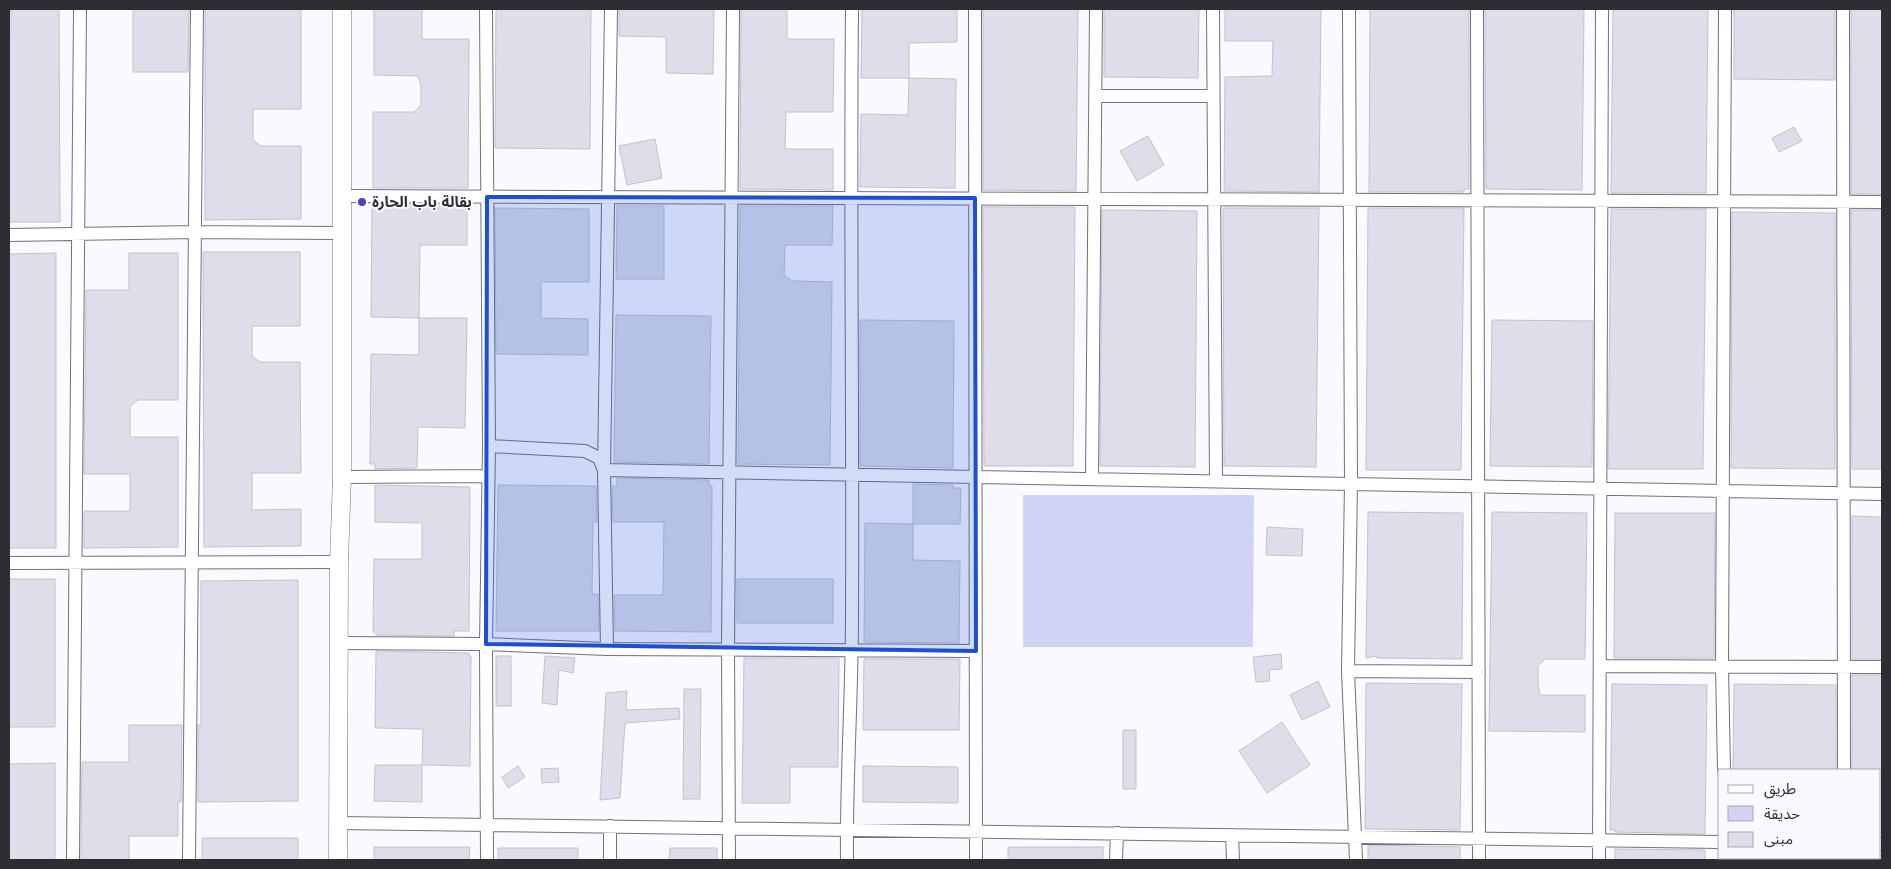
<svg xmlns="http://www.w3.org/2000/svg" width="1891" height="869" viewBox="0 0 1891 869" font-family="Jost,'Noto Sans Arabic',sans-serif">
<rect width="100%" height="100%" fill="#f9f9ff"/>
<path fill="#d1d3f4" d="M1023,495H1254L1253,647H1023Z"/>
<path fill="#dddeea" stroke="#c1c2ce" d="M11,9H59L60,222H9V34L11,32Z
M133,9H189L188,72H133Z
M205,9H301V109H253V140L261,146H301V219L205,220Z
M374,9H422V39H469L468,188H373V112H414L421,105V86L418,76L374,75Z
M496,9H591L590,149L495,148Z
M619,9H714L713,74L666,73V37L619,36Z
M741,9H787V39H834L833,112H786L785,149H833V190L740,189Z
M862,9H957V42L909,43V78H861Z
M983,9H1078L1076,191L983,190Z
M1104,9H1199L1198,78L1104,77Z
M1225,9H1321L1319,192L1224,191L1225,77L1272,76L1273,41H1225Z
M1370,9H1469V189H1464V192H1369Z
M1485,9H1584L1582,190L1486,189Z
M1613,9H1708L1706,193H1611Z
M1734,9H1835V80L1734,79Z
M1851,9H1882V194H1851Z
M909,78L956,79L955,188L860,187L861,114L908,115Z
M1794,127L1802,141L1779,152L1772,138Z
M1148,136L1164,165L1137,181L1120,151Z
M655,139L662,178L627,185L619,146Z
M372,204L467,205V245H420L419,318L371,317Z
M617,206H664V279H616Z
M740,206H833L832,245H785L784,276L793,281L832,282L830,465L738,464Z
M983,207H1075L1073,466H984Z
M495,208L589,209V282H541V318L588,319V355L496,354Z
M1223,208H1319L1316,467L1224,466Z
M1368,208H1464L1461,470H1366Z
M1611,209H1706L1703,469H1608Z
M1102,210L1197,211L1195,467L1100,466Z
M1851,210H1882V469H1852Z
M1732,212L1835,213V469L1731,468Z
M203,252H300V326H252V356L260,362H300L301,473H252V510L301,509V546L204,547Z
M56,253V548H9V254Z
M129,253H178V400H138L130,406V437H178V547L84,548V511H130V474H84L86,290H129Z
M616,315L711,316L709,464L614,462Z
M419,318H467L465,428L418,427L417,468L375,469V464H370L371,354L419,355Z
M860,320L954,321L953,468L860,466Z
M1492,320L1593,321L1592,467L1490,466Z
M617,478L709,480V486H712L711,632L615,631L614,595H663L664,522H613L612,486H617Z
M913,484L953,485V488H961L960,524H913Z
M375,485L470,487L469,631H454V636L376,635V632H373L374,559H422V523L375,522Z
M498,485L596,486L597,522H593L592,594H598L599,631H496Z
M1368,512L1463,513L1462,659L1377,658L1376,656L1366,658Z
M1492,512L1587,513L1585,659H1545L1538,666V684L1540,695H1585V732L1489,731Z
M1615,513H1715L1714,658H1614Z
M1852,516L1882,517V659H1852Z
M865,523L913,524V560L960,561L959,643L864,642Z
M1267,527L1303,529L1302,556L1266,555Z
M9,579H55V727H9Z
M737,579H833V623H737Z
M298,580V801L198,802V725H201V581Z
M376,651L469,653V656H471L470,766L422,765L423,729L375,728Z
M1281,654L1282,669L1269,670L1270,681L1256,682L1253,657Z
M496,656H511V706H496Z
M545,656L575,658L573,673L559,670L557,705L542,703Z
M744,658H839L838,767H790V803H742Z
M864,659H960L959,730H863Z
M1852,675H1882V770H1852Z
M1318,681L1330,707L1302,720L1290,695Z
M1366,683L1462,684L1460,830L1365,829Z
M1612,684L1707,685L1705,834L1615,832V830H1610Z
M1734,684L1836,685V770H1733Z
M684,689H701L700,799H683Z
M627,691L626,710L679,708L680,719L625,723L620,798L600,800L606,693Z
M1282,722L1310,765L1267,793L1239,751Z
M129,725H182L181,802H178V836H129V860H81L82,762H129Z
M1123,730H1136V789H1123Z
M55,763V860H9V764Z
M375,765H422V802L374,801Z
M518,766L525,777L508,788L502,777Z
M863,766L958,767V803L863,802Z
M558,768L559,782L542,783L541,769Z
M202,838H298V860H202Z
M1368,845L1460,847V860H1368Z
M374,847H470L469,860H374Z
M1008,847H1103V860H1008Z
M498,848H578V860H498Z
M670,848H717V860H669Z
M1615,849L1705,850V860H1615Z"/>
<g fill="none" stroke-linecap="round" stroke-linejoin="round">
<defs>
<path id="street" d="M486,9L489,446L486,644L487,860
M975,9L976,860
M1213,9L1216,481
M1349,9L1351,484L1348,671L1356,860
M1477,9L1479,860
M1843,9L1844,770
M1095,96H1213
M341,196L1882,202
M9,235L195,232L341,233
M489,446L585,451L599,458L604,470L1882,494
M342,477L488,476
M1092,479L1096,9
M9,563L339,562
M339,643L486,644L607,649L976,651
M607,649L604,470L611,9
M1600,666L1882,667
M1348,671L1479,672
M1724,770L1722,668L1725,9
M338,823L1720,842
M1232,835L1233,860
M1880,844H1882
M1844,858V860
M73,860L80,9
M189,860L197,9
M610,860V826
M729,860L728,649L733,9
M847,860C846,779 852,698 852,616C853,414 850,211 852,9
M1116,860L1117,833
M1599,860L1602,9
M1725,860V858"/>
<path id="secondary" d="M338,860L339,562L342,477V9"/>
</defs>
<use href="#street" stroke="#71717c" stroke-width="14"/>
<use href="#secondary" stroke="#71717c" stroke-width="19"/>
<use href="#street" stroke="#fff" stroke-width="12"/>
<use href="#secondary" stroke="#fff" stroke-width="18"/>
</g>
<path fill="#1d4ed8" fill-opacity="0.2" stroke="#1d4ed8" stroke-width="4" stroke-linejoin="round" d="M487,197L975,198L976,651L486,644Z"/>
<circle fill="#5240b8" stroke="#f9f9ff" stroke-width="2" cx="362" cy="202" r="5"/>
<g text-anchor="middle" dominant-baseline="central" stroke-width="4" stroke-linejoin="round" paint-order="stroke">
<g font-size="15" font-weight="bold" fill="#2d2e32" stroke="#f9f9ff" text-anchor="start">
<text x="372" y="202">بقالة باب الحارة</text>
</g>
</g>
<rect width="1891" height="869" fill="none" stroke="#2d2e32" stroke-width="20"/>
<rect x="1718" y="769" width="162" height="90" fill="#f9f9ff" stroke="#a7a8ad"/>
<rect x="1728" y="785" width="25" height="8" fill="#ffffff" stroke="#a7a8ad"/>
<text x="1764" y="794" font-size="15" fill="#2d2e32">طريق</text>
<rect x="1728" y="806" width="25" height="15" fill="#d1d3f4" stroke="#a7a8ad"/>
<text x="1764" y="819" font-size="15" fill="#2d2e32">حديقة</text>
<rect x="1728" y="832" width="25" height="15" fill="#dddeea" stroke="#a7a8ad"/>
<text x="1764" y="844" font-size="15" fill="#2d2e32">مبنى</text>
</svg>
